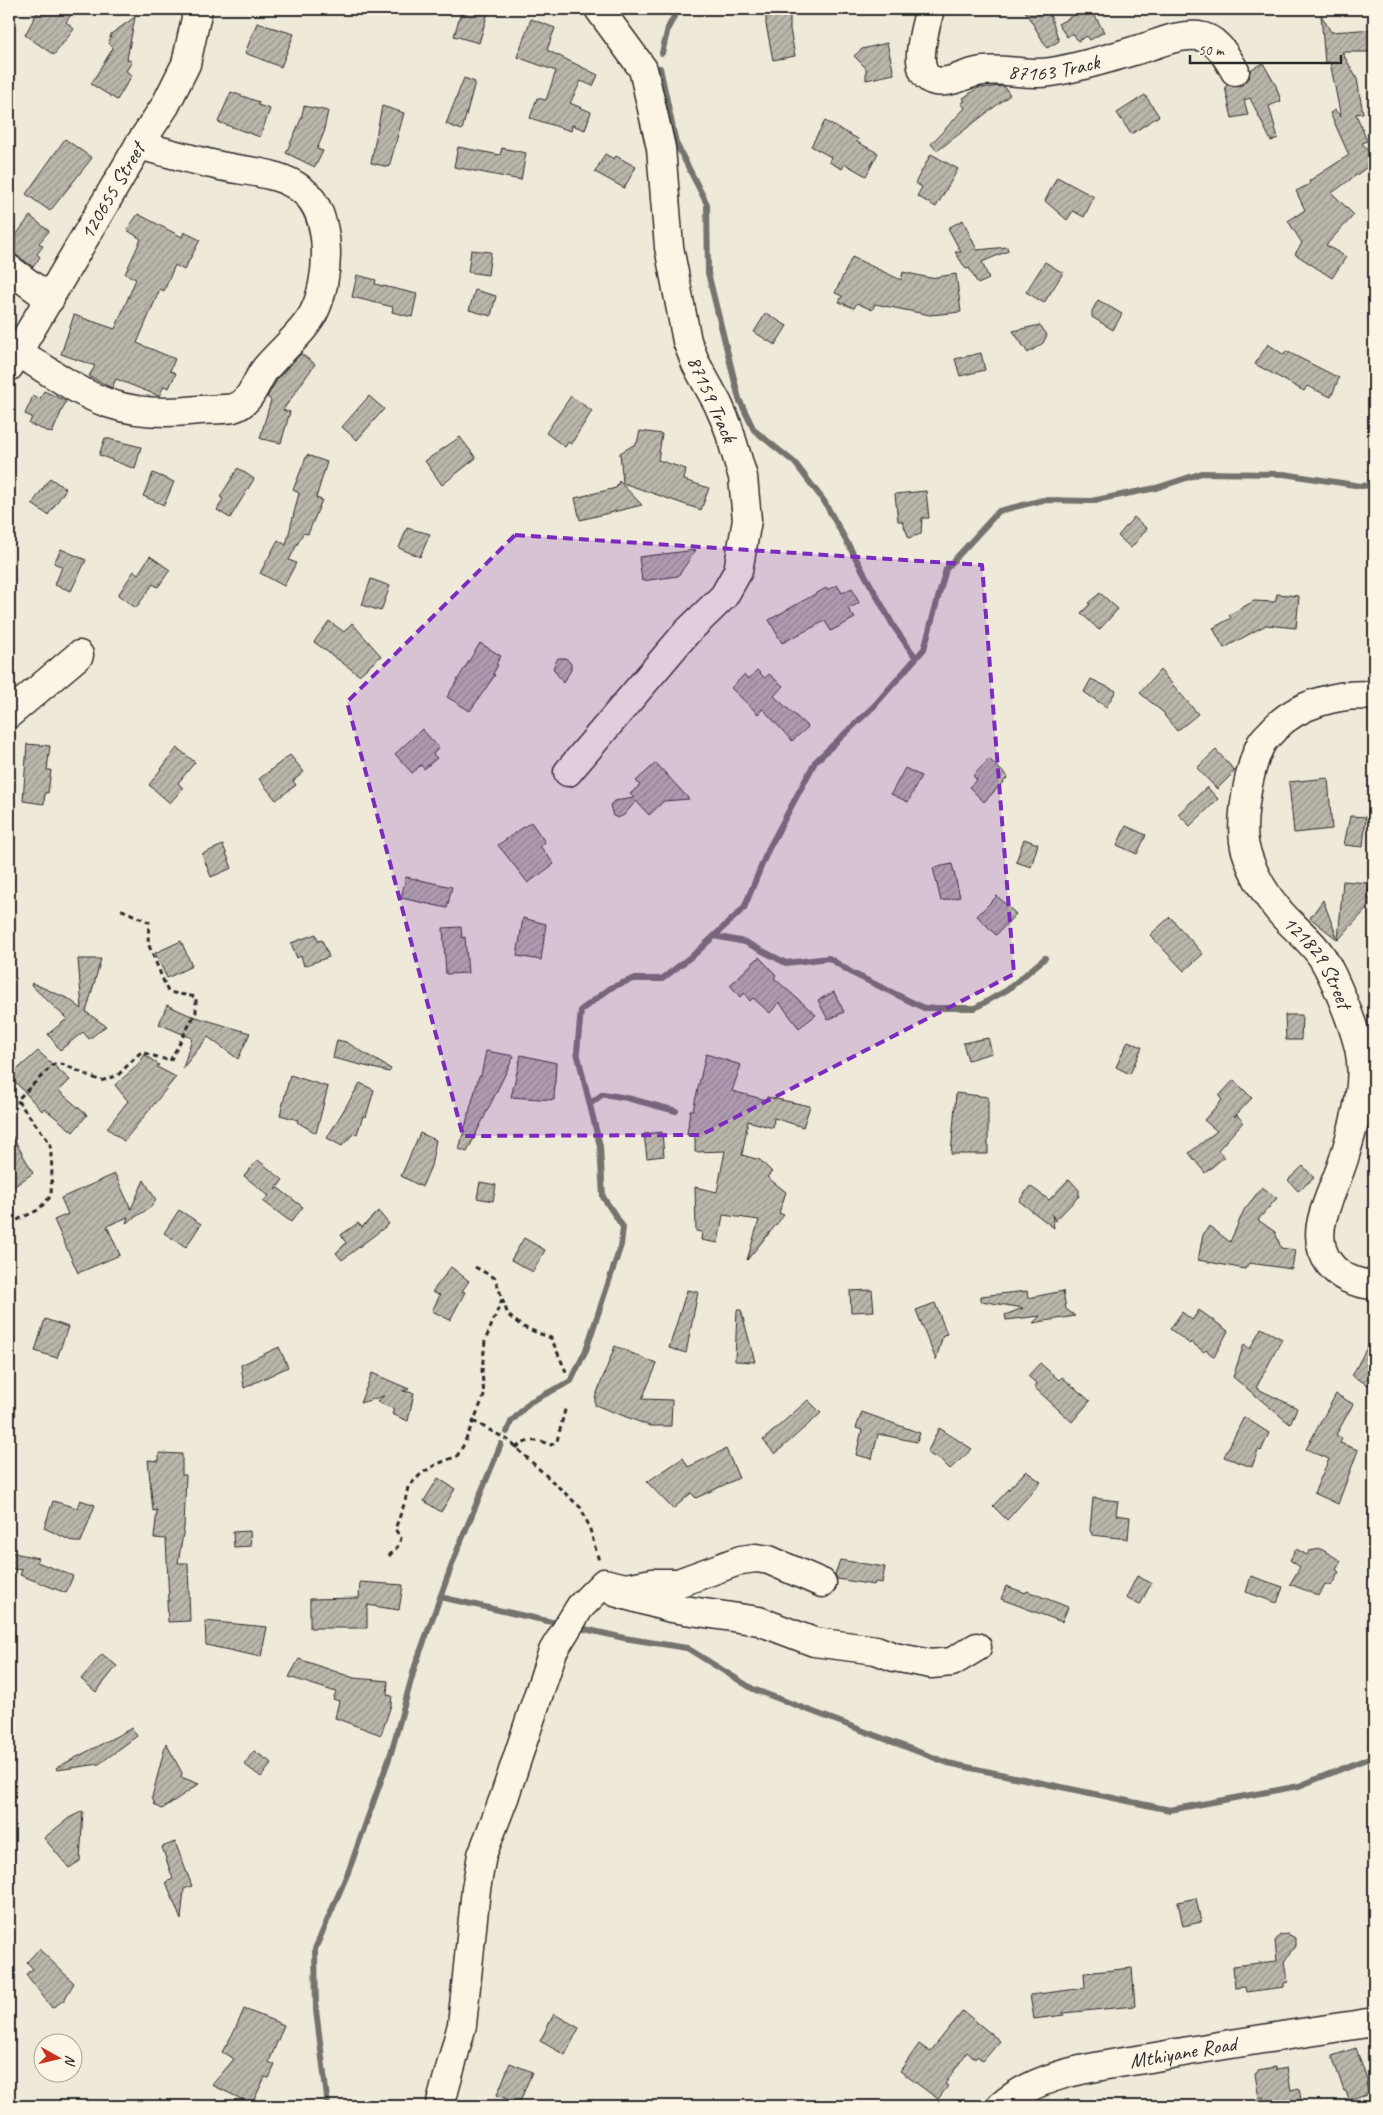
<svg xmlns="http://www.w3.org/2000/svg" width="1383" height="2115" viewBox="0 0 1383 2115" font-family="Caveat,sans-serif">
<defs>
<pattern id="building-hatch" width="6" height="6" patternUnits="userSpaceOnUse" patternTransform="scale(1.25)"><rect width="6" height="6" fill="#bcb7ac"/><path d="M-1 1l2-2M0 6l6-6M5 7l2-2" fill="none" stroke="#99958c"/></pattern>
</defs>
<rect width="100%" height="100%" fill="#efe9da"/>
<filter id="ink" filterUnits="userSpaceOnUse"><feTurbulence type="fractalNoise" baseFrequency=".02" numOctaves="2"/><feDisplacementMap in="SourceGraphic" scale="10" xChannelSelector="R" yChannelSelector="G"/><feConvolveMatrix kernelMatrix="1 2 1 2 8 2 1 2 1" color-interpolation-filters="sRGB"/></filter>
<g filter="url(#ink)">
<g fill="none" stroke-linecap="round" stroke-linejoin="round">
<path stroke="#75736d" stroke-width="6" d="M662,53L668,28L678,9
M660,68L676,143L707,204L708,273L739,399L754,430L795,463L824,501L894,627L916,658
M714,936L745,942L786,963L829,958L852,973L924,1008H975L1007,990L1045,958
M591,1103L603,1094L627,1098L676,1111
M507,1432L511,1422L530,1402L571,1381L586,1350L621,1245L623,1227L603,1197L600,1146L577,1052L581,1010L612,987L633,979H662L697,952L744,908L768,850L815,762L874,706L924,649L946,569L999,511L1043,500L1091,501L1156,488L1202,473L1284,474L1361,486L1374,485
M440,1597L561,1624
M576,1627L624,1638L687,1648L753,1689L948,1763L1170,1810L1299,1786L1374,1756
M328,2106L316,2010L315,1949L349,1870L391,1753L415,1666L457,1551L501,1444"/>
</g>
<path fill="url(#building-hatch)" stroke="#2b2b2b" d="M39,9H75L66,22L74,29L54,55L25,35Z
M462,9H489L479,43L454,36Z
M766,9H790V29L795,56L773,60L766,24Z
M1024,9H1048L1059,41L1047,48Z
M1085,9H1091L1104,32L1090,40L1087,36L1078,41L1073,33L1067,37L1058,24Z
M1321,15L1331,32L1374,29V52H1342L1357,79L1363,113L1356,114L1367,141L1362,143L1374,158V162L1332,193L1354,215L1326,245L1346,257L1332,278L1295,254L1302,243L1288,221L1305,210L1296,191L1310,184L1309,181L1349,155L1330,113L1335,110L1341,117L1330,62L1325,63Z
M135,17L127,59L132,62L126,71L132,75L117,100L91,84L113,48L109,43L111,34Z
M531,19L555,28L547,50L598,75L593,86L581,81L570,103L591,112L585,130L572,125L571,131L530,118L537,98L546,100L556,71L517,57Z
M257,23L294,34L281,67L245,53Z
M887,43L894,74L866,80V68L854,56L862,49Z
M1263,63L1276,86L1281,101L1269,106L1278,138L1271,141L1250,98L1244,100L1248,115L1232,118L1225,87L1228,85L1236,87L1243,84L1249,78L1250,70Z
M464,78L475,82L462,130L446,124Z
M1004,86L1010,95L937,151L931,144L965,108L961,103L965,101L963,98L978,88Z
M231,92L259,102L258,105L270,109L260,137L218,122Z
M1145,95L1159,116L1131,134L1117,113Z
M304,106L328,111L324,129L325,130L317,149L323,151L315,167L286,153L301,119Z
M382,106L404,113L389,167L371,163Z
M825,121L858,139L857,142L878,153L866,176L845,164L842,169L829,162L831,157L811,146Z
M65,139L92,158L50,211L26,194Z
M458,147L500,155L502,148L526,153L521,180L454,167Z
M605,154L614,159L616,156L636,167L624,188L595,172Z
M931,154L958,169L936,207L917,196L922,187L915,183Z
M1057,177L1094,197L1084,217L1073,211L1067,220L1045,201Z
M138,214L182,237L184,232L200,240L184,270L175,265L164,291L160,289L137,343L175,359L170,371L176,373L169,388L164,386L159,396L116,379L112,388L108,386L89,376L95,366L61,354L74,315L115,329L136,279L125,274L141,239L127,230Z
M30,216L49,231L39,243L43,246L37,254L40,257L33,267L18,256L9,254V245Z
M963,220L977,250L1007,247L1008,251L982,262L989,279L978,284L969,268L966,269L955,252H961L948,228Z
M471,250L491,252L488,275L468,272Z
M852,257L901,280L903,272L930,278L956,274L961,312L930,315L875,304L872,310L857,303L854,308L839,302L842,296L835,293Z
M1045,262L1063,273L1044,303L1026,292Z
M357,275L376,280L375,284L417,294L412,317L392,312L393,307L352,297Z
M475,290L496,296L491,316L469,310Z
M1098,300L1122,314L1113,330L1092,317V311Z
M766,313L787,326L775,345L754,332Z
M1040,325L1047,335L1043,343L1028,353L1013,331Z
M1268,344L1284,355L1286,351L1339,378L1331,397L1307,386L1304,391L1255,364Z
M981,353L985,370L960,376L955,359Z
M301,354L315,364L283,410L290,412L281,443L262,439L260,438L271,400L267,397L278,378Z
M44,391L66,401L52,433L29,424L32,417L25,414L33,396L40,399Z
M369,396L384,409L357,440L342,427Z
M571,396L592,411L571,444L568,442L565,447L546,433Z
M640,431L662,434L658,460L686,469L684,480L709,488L701,510L623,483L620,453L637,443Z
M460,437L476,458L442,485L425,461Z
M105,438L141,447L135,469L99,455Z
M307,455L327,462L316,498L322,500L308,534L303,533L289,560L296,563L284,586L260,573L278,540L286,545L299,493L293,490Z
M238,468L254,479L230,518L217,510L223,499L220,497Z
M153,473L174,482L164,505L143,496Z
M50,478L66,489L48,515L32,504Z
M619,481L642,505L580,520L575,498L616,488Z
M926,491L929,518H922L921,534L909,538L902,521H898L895,494Z
M1134,517L1147,529L1131,548L1118,536Z
M407,528L430,534L420,557L399,548Z
M61,549L86,560L71,591L55,585L62,567L54,563Z
M696,550L678,576L642,581L639,557Z
M150,556L170,570L158,587L153,584L136,608L118,595L134,571L138,574Z
M371,579L390,586L381,611L362,605Z
M837,585L842,593L852,588L859,603L848,609L855,618L831,631L825,621L782,643L769,620L826,588L827,590Z
M1100,593L1118,609L1099,630L1081,613L1090,604L1088,603Z
M1277,594L1299,596L1296,628L1266,625L1224,648L1213,628L1231,618L1229,615L1254,601L1275,602Z
M329,621L344,632L352,623L381,656L359,675L314,642Z
M480,643L501,656L496,664L498,665L493,674L495,675L470,711L447,697Z
M558,658H566L571,664V670L563,683L553,668Z
M757,670L765,678L769,674L783,686L774,696L808,727L792,741L763,709L758,714L731,688L744,675L749,679Z
M1160,670L1198,714L1177,731L1164,715L1165,714L1140,693Z
M1091,679L1116,691L1106,707L1084,692Z
M422,729L439,748L433,754L437,758L424,769L421,765L412,773L395,754Z
M27,744L50,746L47,770H51L48,793L45,792L44,804L23,801Z
M177,748L195,762L178,783L183,788L170,803L149,785Z
M1216,750L1235,771L1217,789L1197,768Z
M290,755L304,772L293,781L296,785L276,800L259,779Z
M989,759L1008,777L984,802L969,787L977,780L973,776Z
M656,763L689,799L664,801L649,815L636,801L624,815L618,818L613,816L610,805L614,801L634,798L630,794L640,785L636,781Z
M905,768L921,776L908,802L891,794Z
M1328,778L1332,829L1294,833L1289,782Z
M1207,787L1218,799L1190,826L1178,814Z
M1350,816L1366,817L1363,847L1344,845Z
M531,822L545,842L540,846L554,864L528,883L498,845Z
M1126,826L1146,835L1137,854L1117,845Z
M1024,839L1038,844L1031,867L1016,862Z
M223,845L232,868L211,877L202,854Z
M952,864L960,897L941,901L933,868Z
M406,877L452,887L447,908L401,898Z
M1343,881L1369,883L1368,898L1373,902L1338,940Z
M997,896L1016,914L996,935L977,916Z
M1323,900L1338,940L1310,918Z
M1170,917L1203,954L1184,971L1150,935Z
M523,918L546,924L541,960L517,956Z
M461,927L462,938L465,937L468,973L446,974L443,928Z
M316,934L318,941L322,940L329,957L304,966L301,956L297,958L291,943Z
M181,941L192,966L167,978L155,953Z
M759,957L776,975L774,978L816,1015L799,1028L779,1002L770,1013L753,998L750,1001L744,993L740,997L730,985Z
M78,959H101L86,1012L106,1026L89,1039L83,1032L60,1050L48,1034L67,1019L31,985L32,983L69,999L82,1009Z
M834,992L844,1012L828,1020L818,1000Z
M167,1005L189,1015L250,1033L238,1059L208,1037L183,1068L192,1038L159,1024Z
M1285,1015H1302L1301,1040H1286Z
M988,1038L992,1053L968,1060L963,1043Z
M337,1040L346,1042L391,1069L389,1072L333,1058Z
M1128,1041L1142,1047L1130,1074L1116,1067Z
M38,1051L70,1080L59,1091L87,1115L73,1132L44,1108L42,1111L10,1076Z
M486,1051L514,1056L467,1152L459,1149L479,1076H481Z
M706,1054L741,1065L732,1091L766,1100L767,1097L810,1106L803,1127L774,1118L773,1128L748,1121L742,1155L760,1160L772,1172L767,1177L786,1192L779,1213L784,1215L747,1260L759,1220L723,1215L718,1243L701,1240L702,1232L696,1231L695,1187L717,1192L725,1151L695,1152V1136L687,1135L690,1110H693Z
M145,1055L159,1065L157,1067L176,1077L124,1141L107,1128L128,1101L115,1085L136,1067Z
M521,1055L556,1063L554,1100L511,1097Z
M290,1075L328,1087L316,1133L297,1122L298,1120L280,1115Z
M1234,1080L1252,1098L1234,1117L1237,1115L1243,1122L1218,1150L1224,1157L1205,1173L1189,1153L1217,1131L1204,1120L1222,1100L1219,1096Z
M360,1083L374,1090L366,1117L363,1116L357,1134L354,1133L342,1146L327,1138Z
M956,1093L988,1097V1154H951Z
M9,1130L33,1173L9,1190Z
M662,1132L664,1156L647,1158L644,1134Z
M420,1133L436,1140L431,1166L422,1187L401,1176Z
M258,1160L283,1180L275,1190L278,1188L303,1207L291,1222L263,1201L269,1196L244,1176Z
M1303,1166L1314,1178L1298,1191L1288,1180Z
M115,1174L131,1209L144,1180L156,1200L151,1207L126,1223L128,1217L107,1226L120,1255L78,1273L54,1220L68,1214L61,1198Z
M1069,1179L1079,1190V1196L1055,1221L1052,1214L1054,1228L1019,1201L1030,1186L1049,1200Z
M480,1182L496,1185L493,1201L477,1198Z
M1262,1187L1277,1198L1258,1220L1275,1232L1281,1248L1295,1250L1292,1269L1249,1263L1245,1269L1198,1260L1203,1235L1209,1226L1230,1242L1244,1210Z
M179,1210L201,1224L186,1247L164,1233Z
M378,1211L389,1224L342,1260L336,1253L346,1243L341,1235L358,1223L362,1227Z
M524,1238L545,1250L533,1272L511,1260Z
M451,1267L469,1281L462,1291L465,1292L450,1320L432,1311L440,1295L432,1292Z
M687,1290L698,1292L686,1353L669,1348Z
M872,1290L874,1311L851,1312L850,1291Z
M1027,1291L1028,1298L1063,1291L1066,1309L1075,1316L1033,1323L1040,1316L1006,1320L1005,1315L1023,1308L981,1301V1296Z
M935,1303L947,1334L943,1335L936,1360L916,1310Z
M737,1310H741L755,1362L735,1361Z
M1199,1310L1228,1331L1214,1357L1206,1350L1204,1352L1191,1342L1190,1344L1170,1329L1182,1312L1192,1320Z
M45,1319L68,1327L57,1358L35,1351Z
M1261,1328L1282,1339L1256,1388L1297,1408L1290,1424L1233,1377L1244,1344L1250,1349Z
M1374,1334V1388L1352,1376Z
M615,1346L657,1364L642,1399L672,1400L671,1426H650L595,1405V1398Z
M279,1347L288,1367L244,1388L241,1365Z
M1040,1363L1059,1380L1062,1377L1090,1401L1072,1422L1034,1387L1037,1384L1028,1376Z
M372,1373L409,1389L403,1391L414,1393L408,1421L392,1414L394,1409L377,1402L384,1396L360,1403Z
M1336,1394L1353,1404L1336,1435L1342,1438L1340,1443L1358,1450L1338,1504L1314,1493L1329,1459L1306,1449Z
M808,1400L821,1413L775,1454L763,1440Z
M862,1412L920,1433L917,1442L878,1434L872,1459L856,1455L862,1430L856,1428Z
M1244,1417L1269,1433L1261,1451L1258,1450L1252,1467L1224,1457Z
M939,1428L972,1449L950,1469L942,1461L927,1453Z
M726,1449L739,1478L696,1498L691,1493L673,1509L647,1482L683,1458L688,1467Z
M159,1453L182,1454V1475H186L184,1528L178,1563H188L190,1621L168,1622L167,1601H169L166,1539L154,1538L157,1510L153,1511L148,1460L159,1461Z
M1026,1471L1041,1482L1007,1520L993,1506Z
M438,1478L455,1489L441,1512L424,1501Z
M1093,1498L1118,1501L1116,1515L1130,1517L1128,1539L1092,1535L1090,1530Z
M80,1500L95,1505L81,1542H74L44,1528L53,1501L77,1508Z
M250,1531L251,1546L234,1547L233,1532Z
M1296,1549L1307,1555L1309,1551L1321,1549L1341,1561L1336,1570L1339,1572L1331,1586L1325,1584L1319,1596L1290,1584L1300,1567L1290,1560Z
M9,1552L38,1558L37,1562L73,1576L66,1593L20,1575L22,1570L9,1568Z
M840,1560L885,1567L882,1583L875,1582L874,1585L837,1579L835,1574Z
M1137,1576L1151,1583L1140,1605L1126,1598Z
M1251,1576L1283,1587L1277,1603L1246,1592Z
M360,1582L403,1585L399,1610L367,1605V1628H310V1599L359,1598Z
M1006,1586L1026,1593L1027,1591L1068,1607L1062,1622L1001,1599Z
M205,1621L267,1627L261,1657L206,1645Z
M102,1654L117,1666L96,1692L81,1679Z
M299,1659L354,1678L388,1681L387,1695L392,1696L391,1705L381,1735L335,1718L339,1701L333,1699L336,1692L289,1677Z
M132,1728L137,1736L99,1764L57,1770L56,1768Z
M166,1743L182,1773L181,1777L199,1784L162,1809L155,1805L152,1797Z
M254,1751L272,1763L261,1777L244,1764Z
M83,1811L80,1861L69,1868L44,1838L69,1818Z
M175,1842L192,1886L184,1889L181,1920L166,1882L173,1879L162,1847Z
M1196,1898L1201,1922L1183,1926L1178,1902Z
M1288,1934L1295,1938V1946L1285,1960L1288,1982L1284,1983V1987L1246,1992L1245,1987L1235,1988L1233,1966L1277,1961L1275,1941L1280,1935Z
M39,1949L74,1983L64,2000L52,2008L26,1974L33,1969L27,1962Z
M1132,1968L1135,2006L1063,2013L1064,2015L1034,2019L1030,1995L1085,1988L1084,1973Z
M244,2009L284,2025L269,2062L275,2065L269,2078L265,2077L252,2104L212,2085L234,2059L222,2052L235,2030Z
M963,2011L1000,2041L983,2061L977,2056L975,2059L967,2052L945,2084L948,2086L938,2099L900,2071L919,2044L930,2052Z
M554,2014L579,2028L565,2055L540,2041Z
M1356,2048L1368,2083L1366,2084L1369,2093L1349,2100L1346,2091H1344L1332,2056Z
M510,2063L532,2072L519,2104L497,2095Z
M1275,2067L1276,2070L1287,2068L1291,2090L1299,2088L1302,2106H1264L1263,2097L1259,2098L1255,2074L1258,2073V2070Z"/>
<g fill="none" stroke-linecap="round" stroke-linejoin="round">
<defs>
<g id="minor">
<path id="s1" d="M930,9C925,29 905,88 947,81C959,79 970,72 983,71C1006,68 1028,76 1051,72C1082,67 1113,57 1143,48C1160,43 1179,34 1198,36C1217,38 1226,56 1235,71"/>
<path d="M9,269L50,299"/>
<path d="M18,352C86,395 114,420 199,410C210,409 222,410 233,408C252,403 255,381 266,368C281,350 302,334 313,314C330,282 334,214 302,190C279,171 244,172 216,165C190,159 165,152 139,145"/>
<path id="s2" d="M9,367L139,145L165,106L186,64L198,9"/>
<path id="s3" d="M1374,696C1341,692 1297,704 1274,729C1270,734 1264,738 1261,744C1249,767 1238,825 1246,851C1252,871 1262,890 1276,907C1289,925 1310,938 1322,957C1335,978 1353,1023 1359,1048C1367,1083 1355,1121 1345,1155C1339,1176 1329,1195 1323,1216C1312,1255 1335,1282 1374,1285"/>
<path d="M9,714L79,655"/>
<path d="M568,772L686,633L724,596L738,571L747,520L743,477L728,427L718,404L696,364L687,341L669,247L661,148L643,69L599,9"/>
<path d="M615,1592L671,1608L759,1621L814,1642L876,1650L894,1657L931,1664L952,1662L977,1647"/>
<path d="M440,2106L462,2025L476,1889L482,1855L504,1798L553,1651L580,1607L604,1583L626,1588L652,1583H678L741,1560L756,1558L769,1560L822,1583"/>
<path id="s4" d="M1001,2106C1043,2069 1107,2066 1161,2056C1232,2043 1303,2033 1374,2022"/>
</g>
</defs>
<use href="#minor" stroke="#2b2b2b" stroke-width="31"/>
<path stroke="#2b2b2b" stroke-width="3" stroke-dasharray="5 4" stroke-linecap="butt" d="M9,1224L38,1210L51,1196L52,1169L50,1143L17,1100L54,1064H62L101,1081L118,1075L141,1052L170,1061L196,1012V997L168,992L148,943L149,922L120,909
M475,1267L495,1278L508,1315L523,1327L551,1338L568,1376
M473,1421L508,1440L581,1508L589,1526L599,1561
M516,1448C525,1439 540,1439 551,1445L557,1441L566,1406
M389,1556L399,1545L401,1538L395,1529L405,1502L408,1487L421,1474L435,1465L457,1456L463,1446L484,1396L482,1371L485,1341L503,1297"/>
<use href="#minor" stroke="#fcf5e5" stroke-width="28"/>
</g>
</g>
<path fill="#7b2cbf" fill-opacity="0.2" stroke="#7b2cbf" stroke-width="4" stroke-dasharray="10 6" stroke-linejoin="round" d="M515,535L982,565L1014,974L701,1135L463,1136L347,702Z"/>
<g text-anchor="middle" dominant-baseline="central" stroke-width="4.5" stroke-linejoin="round" paint-order="stroke">
<g font-size="21" fill="#2b2b2b" stroke="#fcf5e5">
<text stroke="none"><textPath href="#s1" startOffset="200">87163 Track</textPath></text>
<text stroke="none"><textPath href="#s2" startOffset="204">120655 Street</textPath></text>
<text transform="translate(712 399) rotate(66)">87159 Track</text>
<text stroke="none"><textPath href="#s3" startOffset="372">121829 Street</textPath></text>
<text stroke="none"><textPath href="#s4" startOffset="192">Mthiyane Road</textPath></text>
</g>
</g>
<rect width="1383" height="2115" fill="none" stroke="#fcf5e5" stroke-width="30"/>
<rect x="15" y="15" width="1353" height="2085" fill="none" stroke="#2b2b2b" stroke-width="2" filter="url(#ink)"/>
<g transform="translate(58 2058) rotate(98)"><circle r="24" fill="#fcf5e5" stroke="#a8a49b"/>
<path d="M0-4L9 19L0 12L-9 19Z" fill="#c8321e"/>
<text y="-8" font-size="14" font-weight="bold" text-anchor="middle" fill="#2b2b2b">N</text>
</g>
<path d="M1190 55v8h151v-8" fill="none" stroke="#2b2b2b" stroke-width="2.5"/>
<text x="1198" y="55" font-size="15" fill="#2b2b2b" stroke="#fcf5e5" stroke-width="4" paint-order="stroke">50 m</text>
</svg>
